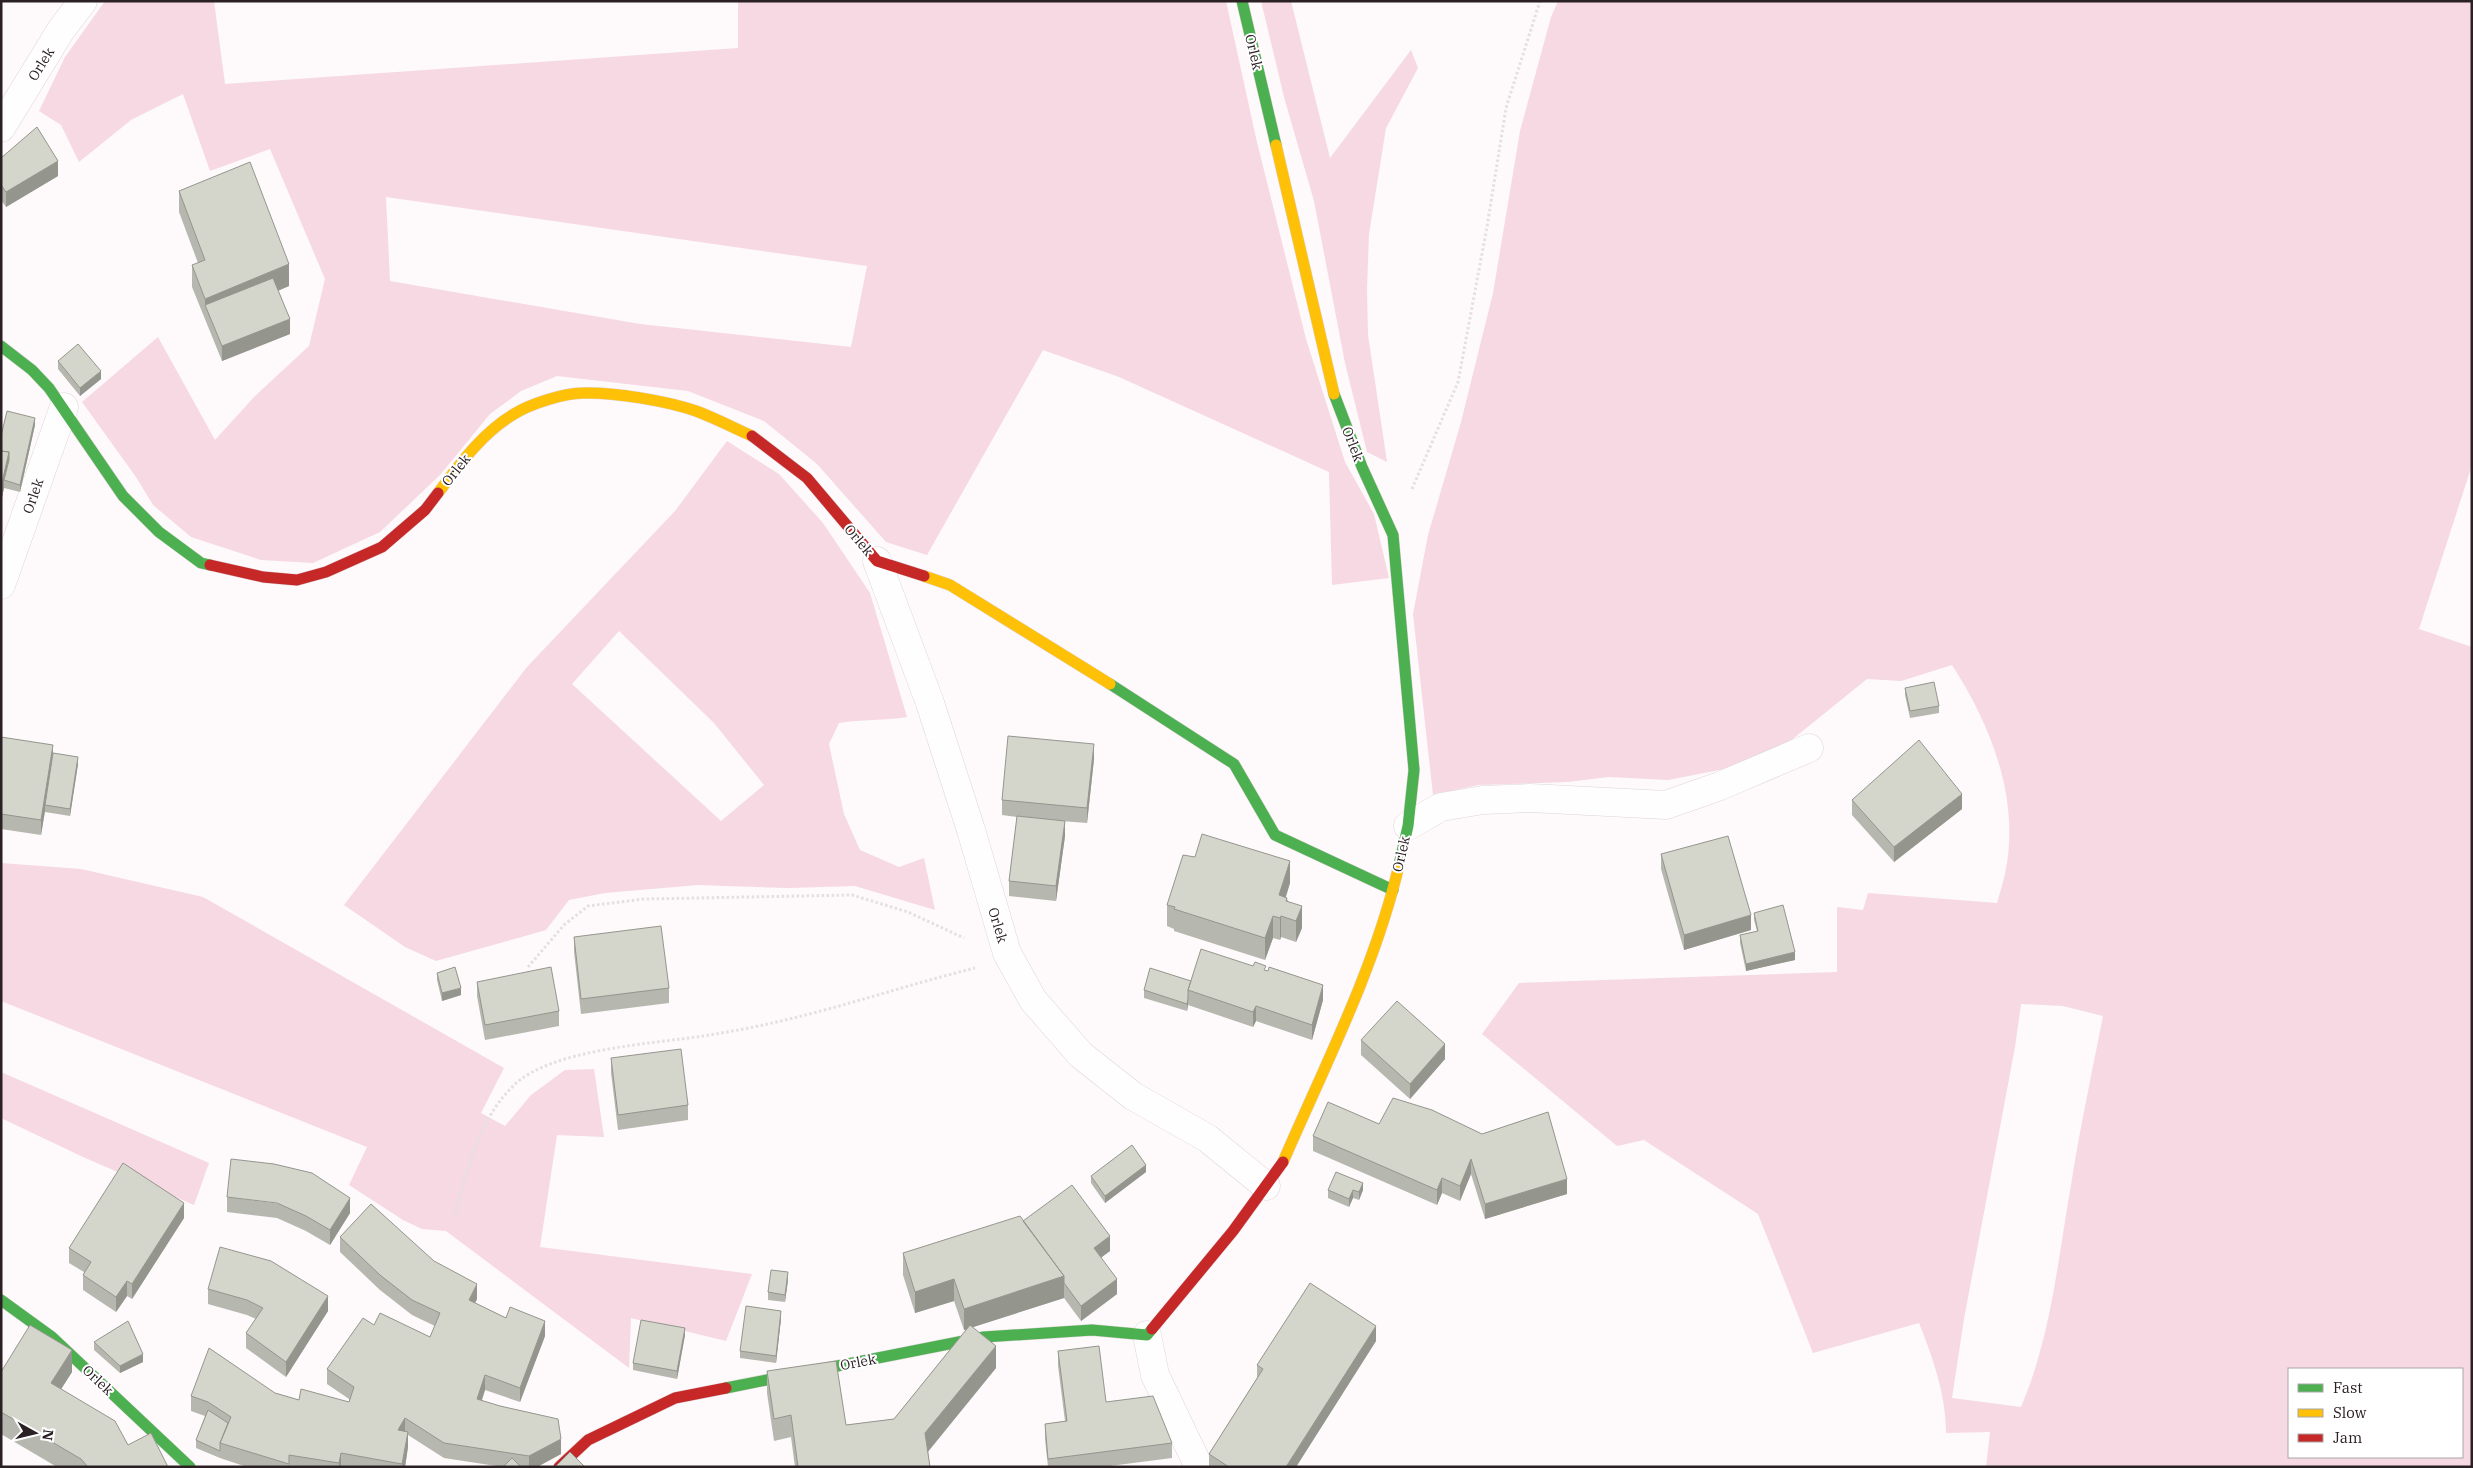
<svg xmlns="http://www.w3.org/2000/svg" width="2473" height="1468" viewBox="0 0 2473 1468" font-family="'IBM Plex Serif',serif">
<rect width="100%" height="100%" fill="#fef9fb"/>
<path fill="#f6d9e2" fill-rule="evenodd" d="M105,1H214L225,84L738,48V1H1226L1256,138L1306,339L1345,462L1374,514L1389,578L1332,585L1329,472L1119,377L1043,350L927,555L886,542L817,464L764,421L688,391L557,376L521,391L490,414L440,475L380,532L313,563L261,560L191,537L153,505L136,477L82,402L158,337L215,440L255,396L309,346L325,279L270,149L210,171L183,94L131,120L79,162L61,125L39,111L65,57ZM386,197L867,266L851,347L640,324L390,281Z
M1261,1H1291L1330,158L1411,50L1418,68L1386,128L1369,234L1367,289L1368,335L1387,462L1367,452L1345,363L1314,201L1284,97Z
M1558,1H2472V465L2419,629L2472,647V1467H1986L1990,1432L1946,1433C1946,1395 1933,1358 1919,1323L1813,1353L1758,1214L1644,1140L1617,1146L1482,1034L1519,983L1837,972V907L1863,910L1868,893L1997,903C2001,890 2005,876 2007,863C2018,793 1989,722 1952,665L1901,681L1867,679L1789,742L1735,767L1668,780L1609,777L1567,782L1478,785L1433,795L1413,614L1428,535L1461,422L1493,293L1520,131L1551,17ZM2021,1004L2063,1006L2103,1016C2092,1072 2080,1128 2071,1185C2058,1259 2051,1337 2021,1407L1952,1398L1964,1319L2015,1047ZM2289,1369H2462V1457H2289Z
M727,441L779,474L823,523L870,593L907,717C884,721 862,719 839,723L829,744L844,814L860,850L899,867L924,858L935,910L855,886L788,888L698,885L605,893L569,900L546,930L436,961L405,947L344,905L527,667L675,511ZM619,631L714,723L764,785L721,821L572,684Z
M1,863L81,869L203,897L504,1068L481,1113L505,1126L531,1095L565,1070L594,1069L604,1137L557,1135L540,1247L752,1274L726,1341L631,1318L629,1368L446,1231L422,1229L403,1220L349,1185L367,1147L1,1001Z
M1,1072L209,1163L194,1205L83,1157L1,1118Z"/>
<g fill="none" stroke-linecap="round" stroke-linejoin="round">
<defs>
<path id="street" d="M1,128L61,30L83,1
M877,561L930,703L971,830L1007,953L1033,1000L1081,1055L1133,1096L1207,1138L1266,1186
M1,585L64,407
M1408,826L1441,807L1483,800L1530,798L1666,805L1720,786L1809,748
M1147,1335L1155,1375L1199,1467"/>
<path id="fast" d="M1242,1L1276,145
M1,346L32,370L49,388L123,496L159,532L201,563L210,565
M1334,394L1362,467L1393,535L1414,770L1408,826L1399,865
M1110,684L1234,764L1275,835L1393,890
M1,1300L52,1337L190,1467
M726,1388L984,1337L1092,1330L1147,1335L1152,1329"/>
<path id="slow" d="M1276,145L1334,394
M438,493C460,464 482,433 514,414C530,404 564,393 583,393C614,392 667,401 696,411C715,418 734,428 752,436
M924,576L950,585L1110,684
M1283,1162C1325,1065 1375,968 1399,865"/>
<path id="jam" d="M752,436L807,478L877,561L924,576
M210,565L263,577L297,580L326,572L382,547L425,510L438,493
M1152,1329L1233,1231L1283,1162
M559,1467L588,1440L675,1398L726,1388"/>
</defs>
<use href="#street" stroke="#ded5d8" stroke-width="29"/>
<use href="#fast" stroke="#ded5d8" stroke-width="12"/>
<use href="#slow" stroke="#ded5d8" stroke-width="12"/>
<use href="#jam" stroke="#ded5d8" stroke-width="12"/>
<path stroke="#e3e0e2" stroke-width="3" stroke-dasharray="2.5 2.5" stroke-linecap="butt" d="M1412,489L1458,382L1487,227L1506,108L1540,1
M528,967L564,925L588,906L644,899L852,895L908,912L964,938
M455,1214C468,1169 478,1120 514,1085C552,1049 651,1044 703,1036C729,1032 755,1027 781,1021C846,1006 910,984 975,968"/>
<use href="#street" stroke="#fffefe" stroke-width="28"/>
<use href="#fast" stroke="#4caf50" stroke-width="11"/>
<use href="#slow" stroke="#ffc107" stroke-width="11"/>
<use href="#jam" stroke="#c62828" stroke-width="11"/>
</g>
<path fill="#b6b8af" d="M1,158L58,176L6,207L1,200Z
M179,191L289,286L278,291L290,334L222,361L192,287V265L198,263L179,212Z
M58,361L101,379L80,396L58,369Z
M35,425L20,492L4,488L1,502V436Z
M1905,688L1939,706V713L1910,718L1905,695Z
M1,737L53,753L78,764L70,816L45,812V811L41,835L1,829Z
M1094,759L1087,823L1061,821L1065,836L1056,901L1009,896V881L1017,817L1002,815V800Z
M1852,800L1962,809L1894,862L1852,815Z
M1661,854L1751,930L1684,950L1661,869Z
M1290,883L1286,897L1302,928L1296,942L1281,937L1280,940L1273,938L1265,960L1174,931V929L1167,926V905Z
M1754,913L1795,960L1746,971L1740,943V935L1757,931L1754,920Z
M574,937L669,988V1003L581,1014L574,952Z
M1266,971L1323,1000L1312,1040L1256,1021L1253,1027L1188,1005L1187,1011L1144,998V990L1191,981Z
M437,973L461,995L442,1001L437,980Z
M477,982L559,1011V1026L485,1040L477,996Z
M1361,1040L1445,1059L1410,1099L1361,1055Z
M611,1058L688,1105V1120L618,1130L611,1073Z
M1379,1124L1567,1194L1485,1219L1471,1174L1460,1201L1442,1193L1437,1205L1313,1151V1136Z
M1146,1172L1105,1203L1091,1183V1176Z
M1328,1190H1363L1359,1200L1353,1198L1349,1207L1328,1198Z
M227,1197L350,1213L330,1245L306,1231L277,1218L227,1212Z
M184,1218L132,1299L127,1296L116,1312L83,1290V1275L84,1272L69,1263V1248Z
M1023,1221L1110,1251L1101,1257L1117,1294L1081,1321L1064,1298L973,1327L996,1368L928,1452L930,1467H795L791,1437L774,1441L767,1393V1371L846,1425L894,1419L966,1330H964L954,1301L915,1313L903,1275V1253Z
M340,1237L477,1299L475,1303L506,1318L545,1336L520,1402L485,1390L482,1400L561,1454L537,1467H503L444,1458L408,1435V1447L405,1467H247L220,1458L196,1448V1440L205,1416L191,1411V1396L275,1393L299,1400L349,1402V1399L327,1384V1369L374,1325L430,1337L435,1326L412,1315L380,1290L340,1252Z
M788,1280L785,1302L768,1300V1292Z
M208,1289L328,1311L286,1377L246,1348V1333L256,1319L247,1315L208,1304Z
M781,1319L776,1363L740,1358V1351Z
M685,1335L677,1379L633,1370V1363Z
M1376,1341L1296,1467H1209V1454L1257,1378V1365Z
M94,1342L143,1362L120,1373L94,1350Z
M1058,1351L1106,1402L1172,1443V1458L1102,1467H1048L1045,1439V1424L1065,1421L1058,1366Z
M1,1372H72L61,1389L128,1445L168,1467H57L1,1434Z"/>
<path fill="#94968e" d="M58,161V176L6,207V192Z
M289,264V286L210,318L205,305V320V299Z
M290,319V334L222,361V346Z
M101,371V379L80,396V388Z
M35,418V425L20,492V485Z
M9,452V467L4,480V488L1,502V487Z
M1094,744V759L1087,823V808Z
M53,745V760L45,805V811L41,835V820Z
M78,757V764L70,816V809Z
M1962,794V809L1894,862V847Z
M1065,821V836L1056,901V886Z
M1290,861V883L1279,917V895Z
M1302,906V928L1296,942V921Z
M1751,915V930L1684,950V935Z
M1273,916V938L1265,960V938Z
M1281,916V937L1280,940V918Z
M1795,952V960L1746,971V964Z
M1323,985V1000L1312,1040V1025Z
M461,988V995L442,1001V993Z
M1188,998V1005L1187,1011V1004Z
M1256,1006V1021L1253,1027V1012Z
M1445,1044V1059L1410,1099V1084Z
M1471,1159V1174L1460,1201V1186Z
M1146,1165V1172L1105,1203V1196Z
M1442,1178V1193L1437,1205V1190Z
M1567,1179V1194L1485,1219V1204Z
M1363,1183V1190L1359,1200V1192Z
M1353,1190V1198L1349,1207V1199Z
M350,1198V1213L330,1245V1230Z
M184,1203V1218L132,1299V1284Z
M1110,1236V1251L1094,1263V1248Z
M788,1272V1280L785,1302V1295Z
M1064,1276V1298L964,1330V1309Z
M954,1279V1301L915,1313V1292Z
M1117,1279V1294L1081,1321V1306Z
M127,1281V1296L116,1312V1297Z
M477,1284V1299L469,1315V1300Z
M328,1296V1311L286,1377V1362Z
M781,1311V1319L776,1363V1356Z
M545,1321V1336L520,1402V1388Z
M1376,1326V1341L1296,1467H1286Z
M685,1328V1335L677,1379V1371Z
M996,1346V1368L925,1455V1433Z
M72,1350V1372L51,1405V1383Z
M143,1354V1362L120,1373V1366Z
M485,1375V1390L477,1414V1399Z
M405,1418V1433L398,1430Z
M408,1432V1447L405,1467H402Z
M561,1439V1454L537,1467H529V1456Z
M341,1453V1467H339V1463Z"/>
<path fill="#d4d6cb" stroke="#94968e" d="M37,127L58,161L6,192L1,185V158Z
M250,162L289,264L205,299L192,265L205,260L179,191Z
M273,278L290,319L222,346L205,305Z
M78,344L101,371L80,388L58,361Z
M7,411L35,418L20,485L4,480L9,460V452L1,451V436Z
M1,451L9,452L1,487Z
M1934,682L1939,706L1910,711L1905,688Z
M1008,736L1094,744L1087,808L1002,800Z
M1,737L53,745L41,820L1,814Z
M1919,740L1962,794L1894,847L1852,800Z
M53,753L78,757L70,809L45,805Z
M1017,816L1065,821L1056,886L1009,881Z
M1202,834L1290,861L1279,895L1287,898L1286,901L1302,906L1296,921L1281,916L1280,918L1273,916L1265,938L1174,909L1175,907L1167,905L1183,855L1195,857Z
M1728,836L1751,915L1684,935L1661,854Z
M1783,905L1795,952L1746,964L1740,935L1758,931L1754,913Z
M661,926L669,988L581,999L574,937Z
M1201,949L1253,966L1255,962L1266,966L1264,970L1268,971L1269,967L1323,985L1312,1025L1256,1006L1253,1012L1188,990Z
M455,967L461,988L442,993L437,973Z
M551,967L559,1011L485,1025L477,982Z
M1150,968L1191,981L1188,990V998L1187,1004L1144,990Z
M1397,1001L1445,1044L1410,1084L1361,1040Z
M681,1049L688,1105L618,1115L611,1058Z
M1393,1098L1432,1110L1482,1134L1548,1112L1567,1179L1485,1204L1471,1159L1460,1186L1442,1178L1437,1190L1313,1136L1328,1102L1379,1124Z
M1132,1145L1146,1165L1105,1196L1091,1176Z
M231,1159L274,1164L312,1173L350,1198L330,1230L306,1216L277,1203L227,1197Z
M123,1163L184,1203L132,1284L127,1281L116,1297L83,1275L91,1262L69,1248Z
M1336,1172L1363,1183L1359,1192L1353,1190L1349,1199L1328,1190Z
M1072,1185L1110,1236L1094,1248L1117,1279L1081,1306L1064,1283V1276L1023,1221Z
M371,1204L434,1261L477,1284L469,1300L506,1318L510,1307L545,1321L520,1388L485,1375L477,1399L500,1406L558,1419L561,1439L529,1456L444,1443L405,1418L398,1430L408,1432L402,1464L341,1453L339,1463L289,1455V1464L220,1443L231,1417L208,1402L191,1396L209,1348L275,1393L299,1400L301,1389L349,1402L354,1387L327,1369L363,1318L374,1325L380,1313L430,1337L440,1313L412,1300L380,1275L340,1237Z
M1020,1216L1064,1276L964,1309L954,1279L915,1292L903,1253Z
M220,1247L271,1261L328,1296L286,1362L246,1333L263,1308L247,1300L208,1289Z
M771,1270L788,1272L785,1295L768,1292Z
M1310,1283L1376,1326L1286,1467H1229L1209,1454L1263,1369L1257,1365Z
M746,1306L781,1311L776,1356L740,1351Z
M641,1320L685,1328L677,1371L633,1363Z
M128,1321L143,1354L120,1366L94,1342Z
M30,1325L72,1350L51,1383L115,1421L128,1445L151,1433L168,1467H88L81,1459L1,1412V1372Z
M970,1325L996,1346L925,1433L930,1467H798L791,1415L774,1419L767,1371L836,1361L846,1425L894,1419Z
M1099,1346L1106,1402L1153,1396L1172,1443L1048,1459L1045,1424L1067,1421L1058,1351Z
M208,1410L228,1423L220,1443V1451L196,1440Z
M570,1452L585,1467H555Z
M512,1458L521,1467H503Z"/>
<g text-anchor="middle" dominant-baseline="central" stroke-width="4" stroke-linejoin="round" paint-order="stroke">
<g font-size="14" fill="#2b2024" stroke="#fff">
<text transform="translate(1254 52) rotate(77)">Orlek</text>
<text transform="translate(41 64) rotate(-58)">Orlek</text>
<text transform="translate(1353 444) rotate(69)">Orlek</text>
<text transform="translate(456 470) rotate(-51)">Orlek</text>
<text transform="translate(33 496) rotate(-71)">Orlek</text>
<text transform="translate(859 540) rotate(50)">Orlek</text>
<text transform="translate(1401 854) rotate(-77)">Orlek</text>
<text transform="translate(998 925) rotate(73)">Orlek</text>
<text transform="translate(858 1362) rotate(-11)">Orlek</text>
<text transform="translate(98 1380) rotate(43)">Orlek</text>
</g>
</g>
<rect width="2473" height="1468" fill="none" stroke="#2b2024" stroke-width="5"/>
<rect x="2288" y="1368" width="175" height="90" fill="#ffffff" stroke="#aaa6a7"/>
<rect x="2298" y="1384" width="25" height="8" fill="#4caf50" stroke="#aaa6a7"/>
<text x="2333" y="1393" font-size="15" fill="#2b2024">Fast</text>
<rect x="2298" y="1409" width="25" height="8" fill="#ffc107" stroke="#aaa6a7"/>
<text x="2333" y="1418" font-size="15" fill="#2b2024">Slow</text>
<rect x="2298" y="1434" width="25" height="8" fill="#c62828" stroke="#aaa6a7"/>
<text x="2333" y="1443" font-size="15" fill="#2b2024">Jam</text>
<g transform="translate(35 1433) rotate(98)" stroke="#ffffff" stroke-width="4" paint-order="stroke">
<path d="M0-4L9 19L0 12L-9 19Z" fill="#2b2024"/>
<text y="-8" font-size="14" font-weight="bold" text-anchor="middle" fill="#2b2024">N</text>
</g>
</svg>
